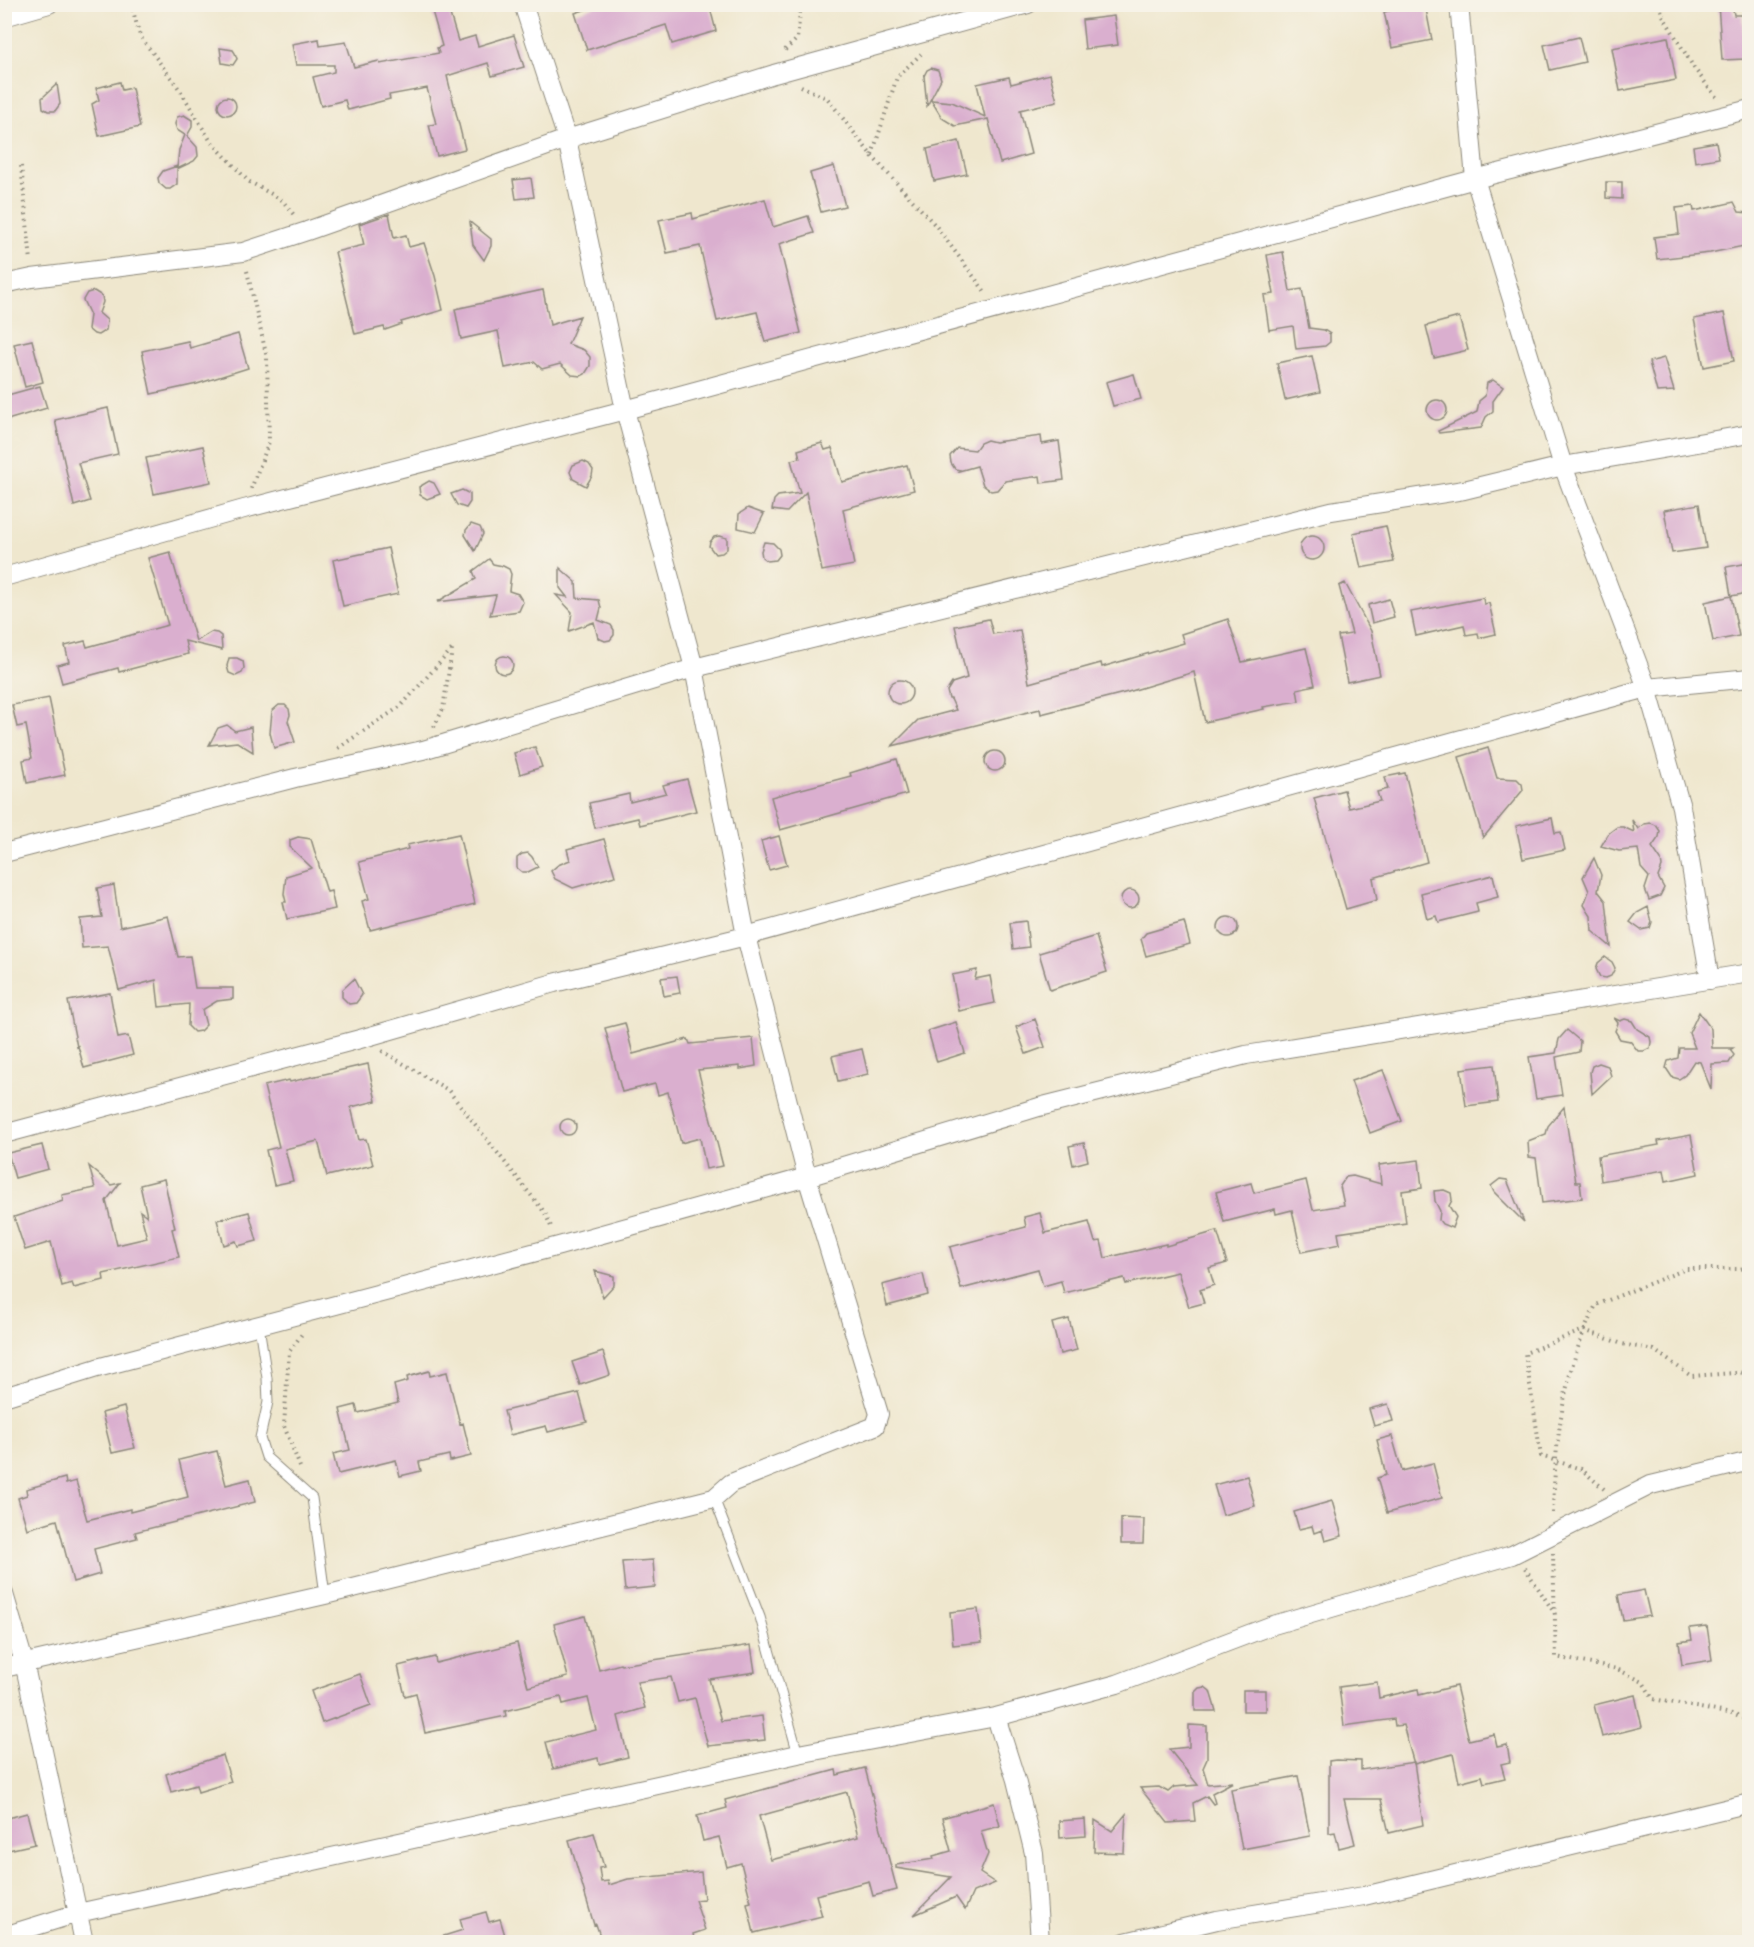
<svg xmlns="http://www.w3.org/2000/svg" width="1754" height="1947" viewBox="0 0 1754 1947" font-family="Itim,sans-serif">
<rect width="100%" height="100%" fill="#f7f3e8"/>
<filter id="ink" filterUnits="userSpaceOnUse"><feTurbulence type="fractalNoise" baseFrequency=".0167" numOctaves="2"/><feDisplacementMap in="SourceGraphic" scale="12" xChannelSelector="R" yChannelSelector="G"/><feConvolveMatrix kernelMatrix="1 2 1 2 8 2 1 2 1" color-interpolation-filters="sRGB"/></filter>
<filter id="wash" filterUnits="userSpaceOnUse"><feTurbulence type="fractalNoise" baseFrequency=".008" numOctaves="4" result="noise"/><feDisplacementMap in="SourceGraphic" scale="24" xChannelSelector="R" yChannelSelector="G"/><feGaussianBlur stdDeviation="1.35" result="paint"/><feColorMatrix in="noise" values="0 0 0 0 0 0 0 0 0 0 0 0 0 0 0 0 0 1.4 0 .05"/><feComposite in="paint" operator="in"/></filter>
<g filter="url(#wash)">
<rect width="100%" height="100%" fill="#efe7ce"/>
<g id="blocks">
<path fill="#daafcf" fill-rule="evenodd" d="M430,4H447L458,41L475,36L478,46L514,35L524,67L492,76L488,63L447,76L465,149L437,156L429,125L436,124L427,88L389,95L390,99L348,110L345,100L321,106L313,77L334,72V65H296L292,44L319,39L320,46L346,42L354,67L379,61L380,64L439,53L437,48L442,46Z
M602,4H709L716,31L672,44L666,25L587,50L575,13Z
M1420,4H1425L1432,40L1392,48L1384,12Z
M1718,4H1732L1734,15H1742L1745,59L1722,60Z
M1114,16L1118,45L1085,49L1082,20Z
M1579,37L1585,62L1550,70L1544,45Z
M1668,37L1676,80L1620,91L1612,48Z
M220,48L233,50L235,53L237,59L233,65L222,63Z
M931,68L938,70L941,79L927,106L924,76L927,70Z
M1050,74L1057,101L1020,110L1031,154L1000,163L988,119L955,126L942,118L931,100L952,102L985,117L977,84L1009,77L1011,84Z
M120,82L122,90L132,88L140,127L99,136L92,104L99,100L96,88Z
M57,84L60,104L55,111H48L43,108L42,98Z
M218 106a9 9 0 1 1 18 0a9 9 0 1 1-18 0Z
M184,115L192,120V127L187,136L197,147L198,156L194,161L177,169V184L170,189H166L159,183L158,178L163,171L177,166V168L179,150L185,135L177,130L175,124L177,117Z
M959,141L967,174L934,181L927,149Z
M1716,142L1719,158L1695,162L1693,146Z
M834,166L845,206L821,212L810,173Z
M531,178L534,197L516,199L513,180Z
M1606,182H1622V199L1606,198Z
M765,199L773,227L808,216L814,233L779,244L801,333L765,342L757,312L717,321L700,246L667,253L659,220L692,213L693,219Z
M1734,202L1739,212L1749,213V245L1710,253L1657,259L1654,237L1679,234L1676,208L1693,206L1694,211Z
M389,214L394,238L406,235L409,247L424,243L435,276L443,310L401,322L402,324L385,330L384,327L355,334L335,252L364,245L359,224Z
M470,222L491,239V246L484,260L473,245Z
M1283,252L1290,291L1302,289L1309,328L1324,330L1330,334V342L1325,346L1296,349L1293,326L1269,330L1264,295L1274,294L1267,255Z
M543,290L550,325L580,316L568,344L584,350L590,357V366L585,374L581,376L572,375L560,364L542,369L534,362L505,368L498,331L461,339L455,309Z
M94,291L102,296L103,302L99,313L107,320L106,330L98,335L94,334L88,329L90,315L83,300L87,293Z
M1724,313L1734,361L1704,367L1694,319Z
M1459,317L1468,350L1434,358L1426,326Z
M238,334L248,368L197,384L151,394L142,351L188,341L190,348Z
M32,340L43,382L25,387L14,344Z
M1312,356L1320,392L1285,400L1277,363Z
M1664,358L1674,391L1657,392L1649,362Z
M1134,374L1141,399L1113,406L1106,382Z
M1493,380L1503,387L1493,401V411L1486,417L1481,428L1439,433L1438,431L1477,412L1479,401L1485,396L1487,383Z
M40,386L47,408L4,421V396Z
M1427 410a10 10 0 1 1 20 0a10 10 0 1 1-20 0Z
M108,408L118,454L78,463L90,501L74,506L55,420Z
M1041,436L1042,444L1059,441L1064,480L1041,483L1040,476L1005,481L997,490L991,491L983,485L977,466L959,471L960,470L955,469L951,463L950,456L957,448L975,450L980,443L987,440L995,442Z
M822,443L825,450L832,448L842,482L907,465L914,490L843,509L854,565L822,571L806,492L787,512L772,510L774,500L778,496L800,493L791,460L800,458L798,450Z
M203,446L211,482L154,494L146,458Z
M583,461L589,464L593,470L592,476L586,486L573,479L570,472L573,465Z
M429,481L434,483L440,494L427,499L420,495L419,487Z
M462,490L470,494V502L466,508L457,505L451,494Z
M1699,504L1706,548L1672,553L1664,510Z
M748,508L764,514L755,532L738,528L739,514Z
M471,524L480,527L483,534L475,551L465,535L466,530Z
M1386,526L1394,562L1361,568L1353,533Z
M1300 548a12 12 0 1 1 24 0a12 12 0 1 1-24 0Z
M719,536L727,538V549L722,553L715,554L709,546L710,542L714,537Z
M764,542L773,543L779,549L780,555L776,560L767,561L762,557L761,551Z
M388,548L398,594L343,606L333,560Z
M170,552L196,641L211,632L217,633L221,636L222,650L185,641L188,654L119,672L118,668L62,683L57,665L69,662L65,646L85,641L87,647L168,625L148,558Z
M489,559L493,564L503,566L509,569L511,574L509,591L518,594L523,602L519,611L490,615L496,595L437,602L476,579L473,571Z
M1749,563V593L1731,596L1726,567Z
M560,568L576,582L577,598L599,600L601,608L598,620L611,625L614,630V635L610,640L605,641L598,638L594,622L569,631L572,612L556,595L567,597L560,588Z
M1345,583L1371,631L1380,675L1347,682L1338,636L1352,634L1339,586Z
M1731,596L1739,636L1713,641L1705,602Z
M1483,598L1484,604L1489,603L1496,634L1479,638L1478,633L1466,635L1464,625L1416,636L1411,612Z
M1389,599L1394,617L1372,623L1368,605Z
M989,619L993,634L1020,630L1029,683L1101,663L1102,667L1184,643L1181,634L1228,619L1242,662L1306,648L1315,685L1297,689L1299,701L1263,707L1264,709L1205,722L1194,672L1128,692L1041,714L1040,709L892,746L918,720L956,710L951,699H949L947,691L952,683L967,678L955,626Z
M495 665a9 9 0 1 1 18 0a9 9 0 1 1-18 0Z
M229,658H237L243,661L244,668L242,673L236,676L229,673L227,666Z
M888 692a12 12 0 1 1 24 0a12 12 0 1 1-24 0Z
M49,698L65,775L27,783L23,760L32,758L26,725L17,727L12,705Z
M279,705H285L289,709L290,715L288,721L295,742L274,748L270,733L272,711Z
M227,725L235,731L251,727L253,752L237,742L209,745L218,728Z
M535,747L542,767L520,774L514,753Z
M1488,748L1497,778L1517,779L1522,784L1523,790L1483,838L1459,757Z
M985 761a10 10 0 1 1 20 0a10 10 0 1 1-20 0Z
M897,759L907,794L780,830L771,797L851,776L850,773Z
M1405,773L1427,862L1373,878L1377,900L1346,909L1314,798L1344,790L1349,808L1380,801L1377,792L1388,789L1385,777Z
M687,779L696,811L640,825L638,818L595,828L589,803L629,794L630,802L666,793L663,785Z
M1552,818L1555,833L1561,832L1565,850L1523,859L1516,826Z
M1632,820L1638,829L1644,824L1651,823L1656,825L1660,831L1659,837L1652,847L1661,860L1662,867L1658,877L1664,888L1660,896L1649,900L1645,889L1649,877L1641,868L1638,849L1619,851L1601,846L1609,833L1617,827H1623L1634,832Z
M459,834L475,904L370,930L362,901L369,899L359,862L408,849L407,845Z
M779,836L787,865L769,870L761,841Z
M298,837L311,839L327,892L331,891L335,909L287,919L283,902H286L284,894L286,876L312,868L290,847V840Z
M604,839L615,876L573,888L555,879L551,871L558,865L570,860L567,849Z
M528,853L532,857L538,867L528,872H522L517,868V858L522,854Z
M1594,858L1601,875L1598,891L1606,901L1611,947L1592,931L1591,916L1584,905L1589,891L1583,877Z
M1493,875L1498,897L1476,903L1478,912L1438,922L1436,916L1427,919L1421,893Z
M114,885L120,927L168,916L178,957L190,956L195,988H233V999L217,1001L202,1010L206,1025L200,1031L194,1032L188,1026L189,1004L159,1007L156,980L119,990L108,946L82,948L80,919L102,917L97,888Z
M1121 899a9 9 0 1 1 18 0a9 9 0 1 1-18 0Z
M1648,907L1652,922L1650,928L1641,930L1630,922L1637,913Z
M1218 927a10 10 0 1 1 20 0a10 10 0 1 1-20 0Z
M1026,921L1029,947L1013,949L1010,923Z
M1184,922L1190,944L1146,956L1141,939L1146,933Z
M1096,936L1107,972L1050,990L1039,953Z
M1605,957L1612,962L1615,968L1611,976L1606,978L1600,977L1596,969L1598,963Z
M977,970L975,979L990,976L995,1003L959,1011L952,975Z
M677,976L680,993L664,996L661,978Z
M354,979L362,995L356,1003L349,1004L342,997V990Z
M110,993L118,1038L128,1036L133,1055L84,1068L78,1046L77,1047L68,1001Z
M1699,1012L1711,1029L1712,1048H1733L1730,1050L1734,1055L1729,1063L1712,1064L1711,1089L1700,1062L1694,1061L1685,1075L1679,1079L1672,1077L1666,1068L1668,1061L1678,1058L1679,1048H1695L1689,1033Z
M1614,1018L1620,1021L1625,1019L1632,1021L1637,1029L1650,1037L1651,1042L1650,1048L1644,1051H1638L1630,1041L1620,1039L1615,1031L1618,1023Z
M1035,1019L1045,1047L1026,1054L1016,1027Z
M956,1022L965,1053L937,1062L928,1031Z
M625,1023L633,1054L688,1039L690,1044L753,1038L756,1066L740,1069V1066L698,1070L723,1166L706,1169L700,1138L681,1143L668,1092L658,1095L655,1084L622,1092L605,1028Z
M1567,1030L1580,1041L1579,1052L1556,1057L1562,1095L1536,1099L1529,1057L1556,1053L1559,1039Z
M862,1049L868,1074L838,1081L832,1056Z
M1599,1063L1608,1066L1611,1076L1592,1094L1590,1072L1592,1066Z
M368,1064L376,1101L351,1107L359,1140L366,1139L373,1165L327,1176L318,1141L285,1149L293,1181L274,1185L266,1150L279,1147L264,1086L289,1080L290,1082Z
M1494,1065L1498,1102L1466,1106L1461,1069Z
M1383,1070L1402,1121L1370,1133L1351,1081Z
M1564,1107L1576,1182H1580L1582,1198L1542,1203L1536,1158L1529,1157L1528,1141L1546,1134L1548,1126Z
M560 1127a8 8 0 1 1 16 0a8 8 0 1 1-16 0Z
M1691,1135L1698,1174L1666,1181L1664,1170L1601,1181L1598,1156L1659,1145L1658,1141Z
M1084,1143L1088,1161L1073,1165L1069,1146Z
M42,1145L48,1169L15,1178L8,1153Z
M1419,1160L1422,1188L1402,1191L1406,1223L1338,1233L1340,1244L1301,1252L1292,1210L1276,1214L1275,1209L1224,1222L1216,1192L1251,1183L1254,1193L1306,1180L1313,1210L1344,1205L1340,1186L1346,1177L1353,1176L1381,1184L1379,1165Z
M89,1166L111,1185L120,1183L106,1201L117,1245L147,1238L140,1211L147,1216L140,1185L164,1179L175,1228L172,1229L179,1257L103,1274L104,1280L74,1288L72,1283L62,1286L51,1242L25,1250L14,1217L63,1201L62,1195L95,1188Z
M1500,1179L1507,1180L1524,1222L1494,1192L1491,1186Z
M1444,1190L1451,1193L1452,1200L1449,1206L1456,1217L1452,1228L1442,1224L1439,1220L1440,1211L1435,1201L1434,1191Z
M249,1212L257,1241L238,1246L236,1241L224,1245L217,1220Z
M1040,1213L1045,1233L1089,1222L1095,1242L1101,1241L1105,1258L1166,1244V1246L1217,1231L1227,1263L1209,1268L1214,1285L1200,1290L1204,1303L1189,1307L1178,1272L1126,1284L1124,1278L1064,1293L1061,1281L1043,1286L1038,1269L961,1289L950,1247L1026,1227L1024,1217Z
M595,1271L614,1276V1285L603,1297Z
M923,1274L928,1295L887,1306L882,1285Z
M1069,1319L1077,1350L1060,1354L1052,1323Z
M603,1352L610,1375L580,1385L572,1362Z
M429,1371L430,1376L447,1372L460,1424L463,1423L471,1456L450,1461L449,1455L419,1462L421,1471L400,1476L396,1460L338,1474L333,1454L350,1450L340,1409L356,1405L358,1413L398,1403L394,1385L408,1381L407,1377Z
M579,1393L587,1422L548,1432L546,1426L510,1435L504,1411Z
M1388,1404L1393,1421L1374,1426L1369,1409Z
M124,1407L135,1448L112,1453L102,1413Z
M1392,1436L1402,1471L1433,1463L1442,1498L1387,1513L1377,1478L1386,1475L1377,1440Z
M217,1451L226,1485L250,1479L255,1502L135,1532L137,1538L94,1549L100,1574L73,1582L57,1520L27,1529L18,1498L27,1495L26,1489L65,1478L66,1484L76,1481L87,1520L130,1509V1512L188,1497L179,1460Z
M1247,1476L1255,1506L1223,1515L1214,1485Z
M1332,1501L1342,1536L1325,1541L1322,1530L1314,1533L1312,1526L1299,1529L1294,1512Z
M1121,1518L1144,1519L1143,1544H1121Z
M653,1560L655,1587L625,1590L622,1562Z
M1644,1590L1650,1616L1623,1620L1618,1595Z
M978,1609L982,1642L953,1645L950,1612Z
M585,1616L599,1670L620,1664L621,1665L751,1645L755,1672L709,1679L721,1721L762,1716L765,1740L708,1746L695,1698L678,1702L671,1677L637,1682L645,1708L618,1716L628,1757L599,1764L598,1758L553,1769L546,1742L596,1730L588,1698L563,1704L561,1697L505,1711L506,1716L425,1733L416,1693L405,1696L398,1666L435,1657L436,1663L517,1643L528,1687L568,1677L554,1624Z
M1707,1626L1712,1660L1682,1665L1679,1642L1692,1640L1690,1628Z
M360,1674L371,1705L322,1723L311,1691Z
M1377,1682L1379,1698L1418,1689L1419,1695L1456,1686L1469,1740L1494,1734L1497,1747L1507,1745L1510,1762L1501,1764L1505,1778L1484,1783L1482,1776L1459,1782L1453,1754L1414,1764L1403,1725L1395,1726L1394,1719L1344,1726L1339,1687Z
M1205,1687L1210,1691L1216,1711H1195V1692L1199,1688Z
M1243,1690H1266V1711H1243Z
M1635,1695L1642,1727L1602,1737L1594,1705Z
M1189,1725L1207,1726V1759L1203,1768L1208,1784L1233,1782L1212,1793L1215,1803L1213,1804L1207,1796L1193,1803L1195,1821L1168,1823L1140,1788L1159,1787L1168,1792L1174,1787L1198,1785L1169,1749L1189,1747Z
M223,1755L231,1782L198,1792L196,1785L171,1792L166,1774Z
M1336,1760L1361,1761V1770L1414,1762L1423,1825L1389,1833L1381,1799H1344L1355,1844L1339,1848L1335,1832L1329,1833V1761Z
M865,1768L897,1890L873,1896L869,1881L816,1895L822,1916L754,1933L747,1903L751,1902L741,1863L727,1867L719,1837L703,1841L697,1816L727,1808L725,1800L836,1770L837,1775ZM847,1792L858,1837L771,1860L759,1816Z
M1298,1776L1310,1836L1242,1849L1231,1789Z
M994,1803L1000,1826L981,1831L988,1854L980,1873L995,1883L973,1892L965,1910L956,1897L914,1915L951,1877L896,1868V1865L934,1859L933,1856L951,1851L942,1818Z
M27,1813L35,1844L4,1851V1819Z
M1126,1814L1124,1853L1094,1852L1095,1820L1112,1831Z
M1085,1819L1086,1836L1060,1838L1059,1821Z
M594,1833L604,1867L599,1868L601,1882L608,1881L609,1885L628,1879L701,1872L704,1899L695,1900L705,1930L693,1934L694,1939L682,1942H602L596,1924L594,1925L569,1840Z
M486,1912L489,1922L500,1919L507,1942H435L434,1939L463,1930L460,1919Z"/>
</g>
</g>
<g filter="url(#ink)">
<use href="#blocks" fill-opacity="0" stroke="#8d897c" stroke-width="1.5"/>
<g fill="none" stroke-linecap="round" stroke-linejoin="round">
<defs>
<path id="lane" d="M259,1326L267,1378L268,1402L260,1438L266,1457L312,1498L325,1595
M714,1498L760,1617L798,1754"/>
<path id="street" d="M1459,4L1475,179L1563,466L1647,688L1681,807L1710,980
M4,17L49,4
M4,284L32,278L243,252L307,231L567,139L774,74L1028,4
M4,577L244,509L625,410L1475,179L1750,109
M4,853L295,778L423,750L694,668L1331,511L1464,490L1563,466L1750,434
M4,1134L360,1039L554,983L746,936L1647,688L1750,678
M4,1397L97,1368L559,1246L807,1177L1039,1107L1246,1055L1750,973
M4,1594L24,1662L84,1942
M4,1668L325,1595L714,1498L731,1483L875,1426L879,1414L807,1177L746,936L694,668L625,410L567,139L523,4
M996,1717L1016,1780L1034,1853L1040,1942
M4,1936L78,1913L798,1754L996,1717L1117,1684L1270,1626L1512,1555L1651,1485L1750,1461
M1125,1942L1217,1920L1364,1896L1750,1803"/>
</defs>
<use href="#lane" stroke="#8d897c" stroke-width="11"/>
<use href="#street" stroke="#8d897c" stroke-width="20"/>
<path stroke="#8d897c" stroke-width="4" stroke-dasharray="1.5 4.5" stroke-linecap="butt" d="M131,4L140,36L180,90L210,140L248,181L282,200L294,215
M1660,4L1662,14L1694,68L1717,98
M785,50L797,39L801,4
M801,86L828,99L872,156L936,226L986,293
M872,155L897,77L921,54
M21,166L31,261
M247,271L267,358L269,442L251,489
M434,727L443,709L452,650
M338,748L401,706L452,649
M382,1051L448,1090L545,1213L552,1229
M300,1467L284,1426L289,1352L302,1334
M1604,1489L1581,1469L1541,1456L1525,1353L1584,1330L1622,1344L1654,1350L1691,1376L1750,1372
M1553,1513C1555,1441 1563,1370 1596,1305L1686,1269H1740L1750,1267
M1553,1553L1556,1657L1617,1669L1643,1682L1653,1699L1732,1714L1750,1721
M1525,1568L1555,1614"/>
<use href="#lane" stroke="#fff" stroke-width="9"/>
<use href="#street" stroke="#fff" stroke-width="18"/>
</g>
</g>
<rect width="1754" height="1947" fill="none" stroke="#f7f3e8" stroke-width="24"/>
</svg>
